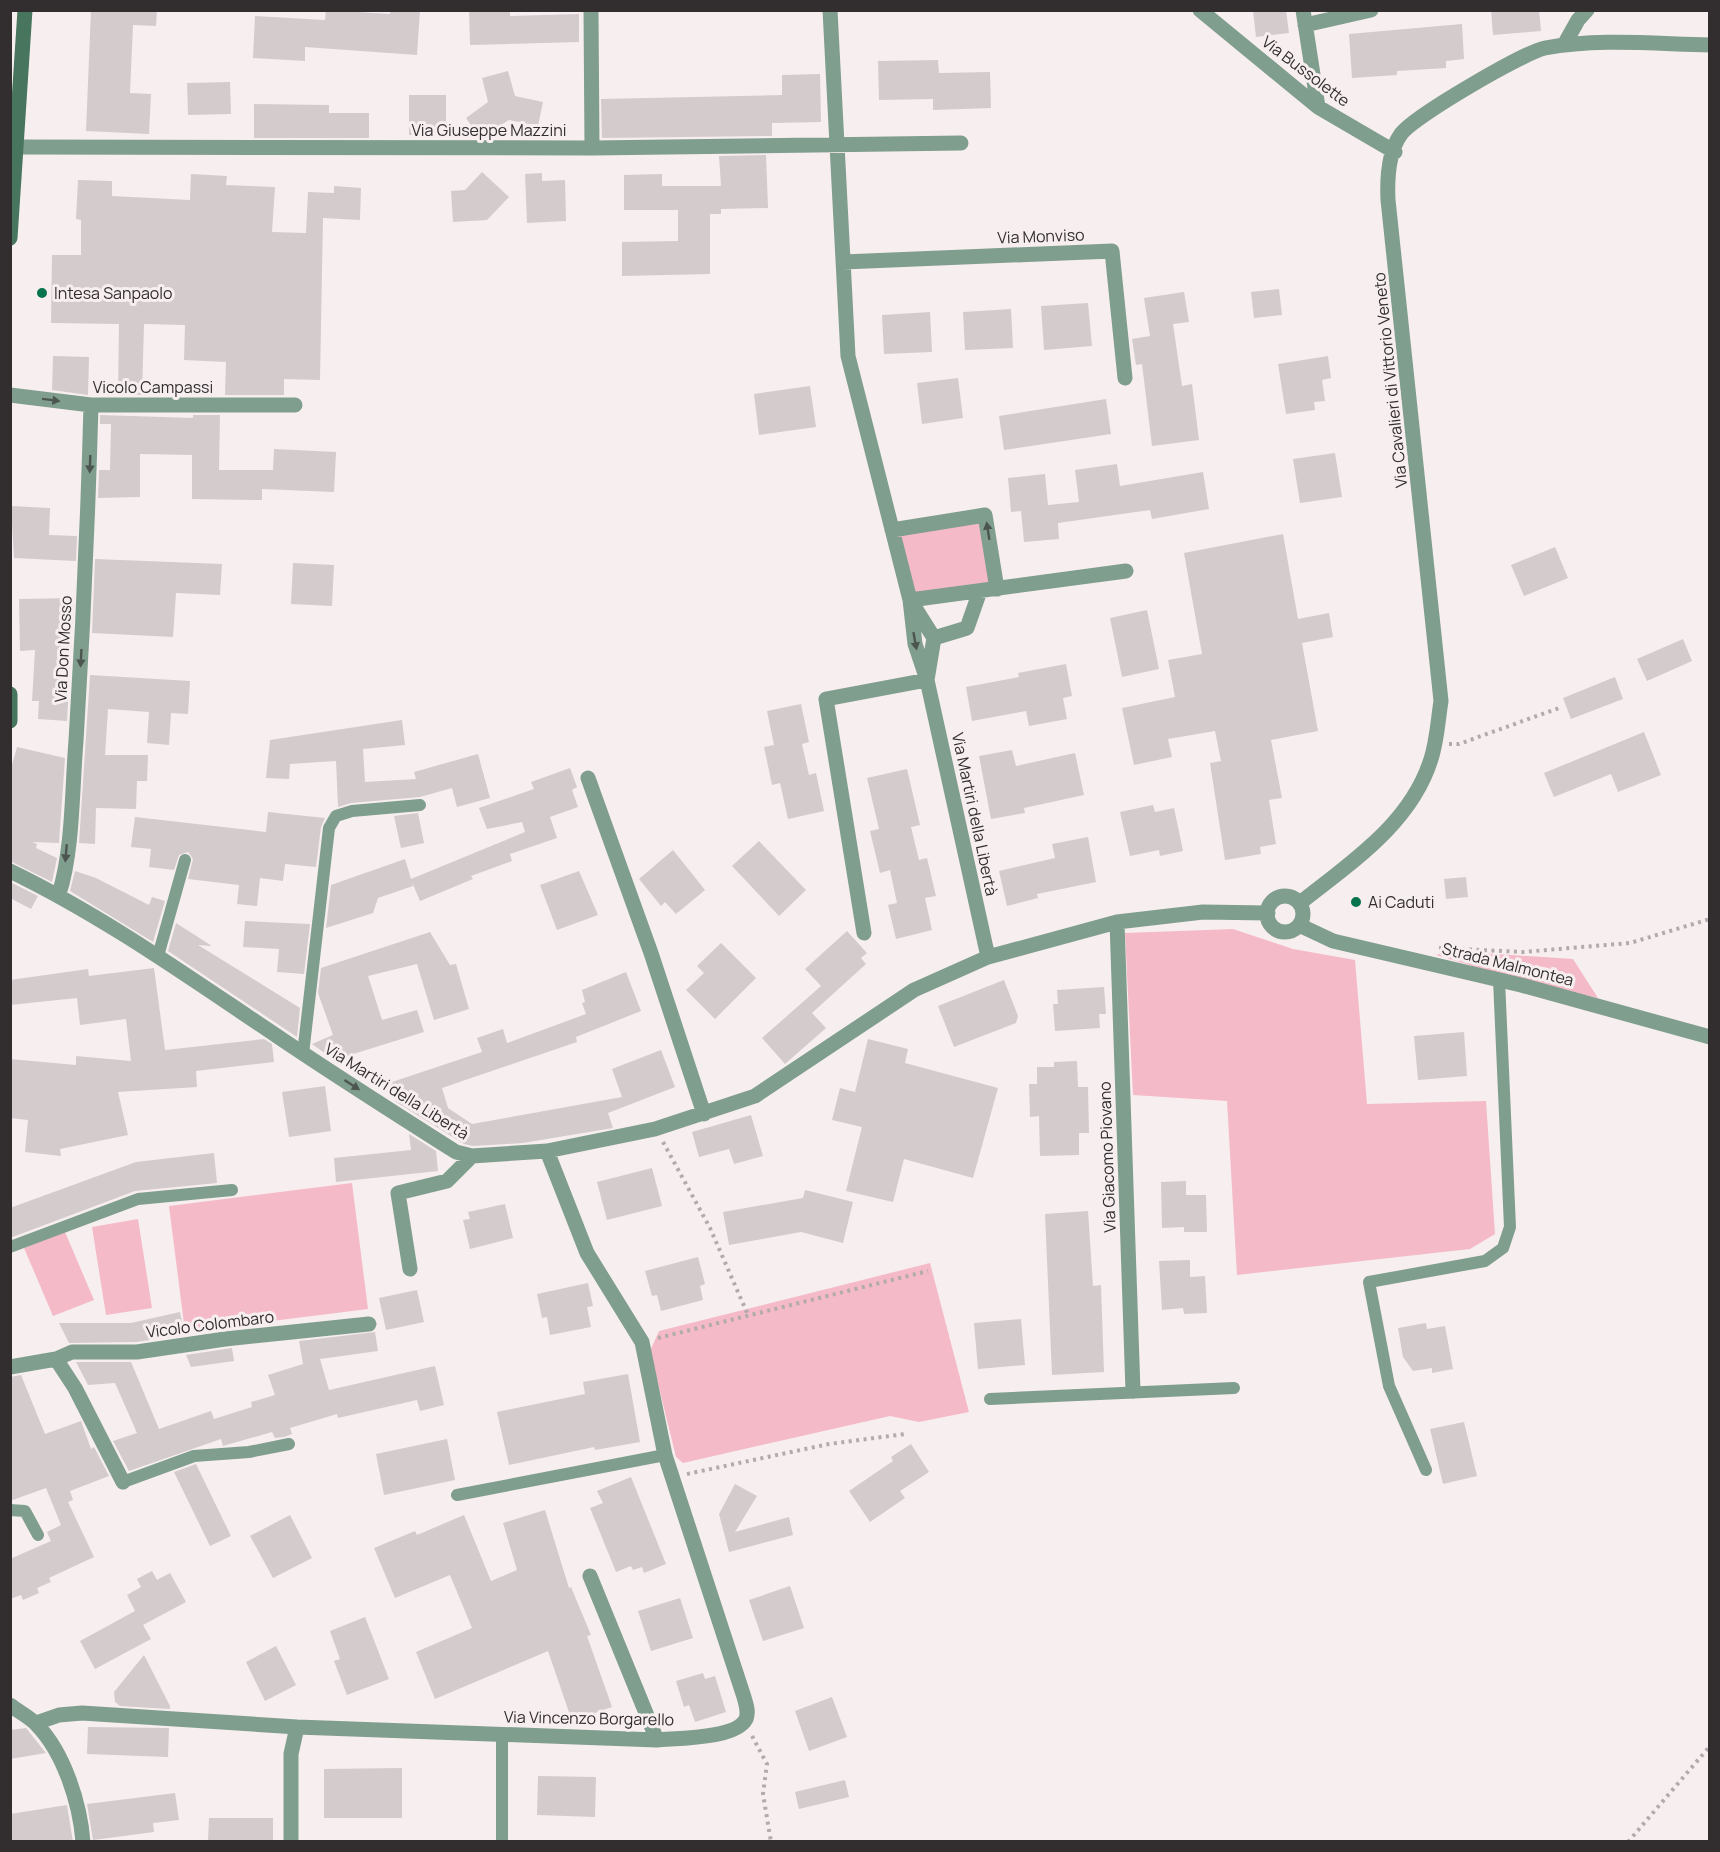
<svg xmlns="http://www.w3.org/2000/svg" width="1720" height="1852" viewBox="0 0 1720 1852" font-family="Manrope,sans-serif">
<rect width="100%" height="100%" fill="#f7eef0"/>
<path fill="#f5bac8" d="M985,515L997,589L910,600L892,530Z
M1233,929L1293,949L1355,960L1367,1104L1486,1101L1495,1234L1470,1249L1237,1275L1227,1101L1133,1095L1125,933Z
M1450,951L1573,959L1598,998L1527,982L1436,955Z
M352,1183L368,1309L185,1332L169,1206Z
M138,1219L152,1308L106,1315L92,1227Z
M65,1232L94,1300L53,1316L24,1248Z
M930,1263L969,1412L919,1422L890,1416L683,1463L676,1457L650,1351L659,1331Z"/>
<path fill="#d4cbcd" d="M91,10H157L156,26L133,25L130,93L151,94L149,134L86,131Z
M326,10L390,14V10H420L417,55L305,47V61L253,58L255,16L325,20Z
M469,10H510V16L579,14V42L470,45Z
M1253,10H1286L1289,33L1256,37Z
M1491,10H1539L1541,31L1493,35Z
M1462,24L1464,59L1446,61V68L1397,71V75L1352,78L1349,34Z
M938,60L939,73L990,72L991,108L933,110V99L879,100L878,61Z
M508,71L515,96L543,102L538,126L509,120L480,138L466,118L488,102L482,78Z
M820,74L821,122L772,123V136L602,138L601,99L782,95V75Z
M230,82L231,114L188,115L187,83Z
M409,95H446V127H432V135H409Z
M254,104L329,105V113H369V138H254Z
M766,155L768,208L721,209V214H710V274L622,276V242L678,241V210H624V175L662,174V186H721L719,156Z
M482,172L509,197L487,220L453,222L451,191L465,190Z
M542,173V181L565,180L566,221L527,223L525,174Z
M191,174L227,176L226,185L275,187L272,232L306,233L308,192L334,193V186L361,188L360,220L323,218L320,380L284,379V395H225L226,362L184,360L185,325L144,324L142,395H118L119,324L51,323L52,255H81V220L76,219L78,180L112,181V196L190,200Z
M1279,289L1282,315L1254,318L1251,292Z
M1184,292L1189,322L1173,324L1182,386L1192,384L1199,440L1152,446L1142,364L1136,365L1132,339L1150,336L1144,298Z
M1088,303L1092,346L1044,350L1041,306Z
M1011,309L1013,348L965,350L963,312Z
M930,312L932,352L884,354L882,315Z
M53,356L89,357L88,395L52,390Z
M1328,356L1331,378L1322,380L1325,401L1314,402L1315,410L1286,414L1278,364Z
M958,378L963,418L922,424L917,383Z
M810,386L816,427L759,435L754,394Z
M1106,399L1111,434L1004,450L999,416Z
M100,415L193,418V415H220L219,470H273L274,449L336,452L334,492L262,489V500L192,499V455L140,454V497L98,498L99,470H110L111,424H100Z
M1335,453L1342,497L1300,503L1293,459Z
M1117,464L1120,486L1203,472L1209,509L1152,519L1150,510L1058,523L1059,539L1024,542L1021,511L1011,512L1008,478L1045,474L1048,505L1079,502L1075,470Z
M11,506L50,508L49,535L77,536L76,561L14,558Z
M1283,534L1298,619L1329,613L1333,637L1302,643L1318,731L1271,740L1282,798L1269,800L1276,844L1260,847L1261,854L1225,860L1210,763L1221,761L1215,731L1168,739L1172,757L1134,765L1122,708L1175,697L1168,660L1202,654L1184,553Z
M1555,547L1568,578L1524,596L1511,565Z
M95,559L222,564L220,595L176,593L173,637L92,633Z
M293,563L334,565L332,606L291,604Z
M74,598L67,721L38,719L39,701H32L35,650L20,651L19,599Z
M1147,610L1159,669L1122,677L1110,618Z
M1683,639L1692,661L1647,681L1637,659Z
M1066,664L1072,696L1063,698L1067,719L1029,726L1026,711L972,721L966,687L1019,677L1018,673Z
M90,675L190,681L188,714L171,713L169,745L147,743L149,712L108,709L105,755H148L147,781H137L136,809L96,808L95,844L79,843Z
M1615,677L1623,699L1571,719L1563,698Z
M801,704L809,742L802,744L809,775L816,773L824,811L788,819L780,783L772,785L764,747L774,745L767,711Z
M402,720L405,745L363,749L365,782L416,779L414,772L478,754L490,798L457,807L452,788L420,797L351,803L338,807L336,761L290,764L289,779L266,778L270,740Z
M1644,732L1661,775L1618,792L1611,774L1554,797L1544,773Z
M17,747L65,758L59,843L32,842L37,844L36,848L57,858L52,882L10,861V772Z
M1012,750L1016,766L1075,753L1084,795L1024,808L1025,813L991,819L979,756Z
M570,768L577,787L572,790L578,807L550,817L557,838L510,854L512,861L471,876L473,879L420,901L412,882L413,886L378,898L373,913L326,928L331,885L405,859L411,879L525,832L522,822L487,829L479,808L534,789L531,782Z
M907,769L920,825L911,827L919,860L927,858L936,896L925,898L932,930L896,939L888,905L897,903L890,870L880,873L870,831L879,829L867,778Z
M1153,805L1155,812L1174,808L1183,851L1160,856L1159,850L1130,856L1120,812Z
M268,812L325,818L321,827L316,867L285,864L283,881L260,878L257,906L237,904L239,885L188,879L193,859L188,852L179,855L174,870L149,867L151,849L131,847L135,817L266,832Z
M418,813L424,843L401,848L394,816Z
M1088,837L1096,882L1037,894L1038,898L1007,906L999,871L1055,858L1052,844Z
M759,841L806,890L779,916L732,866Z
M673,850L705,890L676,914L665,902L661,906L639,879Z
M75,871L96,878L149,905L152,897L165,901L153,942L70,891Z
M579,871L598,915L557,930L540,885Z
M1466,877L1468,897L1446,899L1444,879Z
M10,882L38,896L31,909L10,898Z
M245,921L310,924L304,974L277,972L279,949L243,947Z
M176,923L212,946L198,945L300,1008L297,1037L168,951Z
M847,931L867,953L861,958L866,964L812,1013L826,1028L785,1064L762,1038L821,986L805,969Z
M430,932L450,965L456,964L469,1009L434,1020L417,964L368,976L382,1020L417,1010L424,1032L334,1060L312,1044L333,1035L318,993L321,968Z
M721,943L756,978L715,1019L686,990L704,973L697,966Z
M154,968L165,1050L264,1039L272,1044L274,1062L196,1071L197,1087L118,1092L128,1135L60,1149L61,1156L25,1152L28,1120L10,1118V1059L76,1065V1056L131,1061L126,1019L80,1025L77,998L10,1005V980L88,969L89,976Z
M626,972L641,1011L576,1037L577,1042L442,1088L448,1108L472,1124L622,1097L612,1069L661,1050L675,1087L608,1113L613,1128L523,1143L473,1146L464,1144L396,1102L389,1083L482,1052L477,1038L503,1029L507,1043L586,1014L582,1003L585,1002L582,990Z
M1004,980L1018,1016L1016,1023L954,1047L938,1006Z
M1104,987L1106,1014H1099L1100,1028L1055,1031L1053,1004H1058L1057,990Z
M1464,1032L1467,1076L1418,1080L1414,1036Z
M868,1039L908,1049L905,1063L998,1088L973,1178L904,1159L893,1202L846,1191L862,1127L832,1120L840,1088L855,1092Z
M1077,1061L1078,1087H1088L1089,1133H1079V1155L1040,1156L1039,1116L1030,1117L1029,1084H1037V1067H1054V1062Z
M325,1086L331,1131L289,1137L282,1092Z
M751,1115L763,1156L734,1164L729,1149L699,1157L692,1132Z
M409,1134L436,1151L438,1171L336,1182L334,1158L411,1150Z
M214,1153L217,1183L135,1191L10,1238V1208L136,1162Z
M652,1168L662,1206L607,1220L597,1182Z
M1186,1181V1195H1206L1207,1232H1184V1227L1162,1228L1161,1182Z
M805,1190L853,1202L843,1243L801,1232L729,1245L723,1212L803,1198Z
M505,1204L513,1238L470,1249L463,1220L470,1219L468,1212Z
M1088,1211L1093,1286L1101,1285L1104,1372L1052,1375L1045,1214Z
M698,1257L705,1284L700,1286L703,1300L661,1311L657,1295L652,1296L645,1271Z
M1190,1260V1277L1205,1276L1207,1313L1184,1314L1183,1308L1162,1310L1159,1261Z
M588,1283L593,1306L587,1307L591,1327L550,1335L547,1317L542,1318L537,1294Z
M417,1290L424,1322L386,1330L379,1298Z
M180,1312L185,1335L136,1342L69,1343L59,1323H131Z
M1021,1319L1025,1365L978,1369L974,1323Z
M1426,1323L1427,1329L1445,1326L1453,1369L1432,1373V1368L1413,1371L1403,1357L1398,1328Z
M375,1332L378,1351L320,1359L329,1390L435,1366L444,1405L420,1411L417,1400L338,1418L337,1414L290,1428L292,1434L284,1437L275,1438L272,1432L223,1446L221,1439L129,1471L113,1441L137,1433L115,1383L88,1385L76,1362H131L159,1429L211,1411L214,1419L252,1407L251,1402L275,1395L268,1375L303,1364L299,1341Z
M232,1348L234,1361L191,1367L186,1355Z
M628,1374L640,1442L595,1450L594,1447L509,1465L497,1412L585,1394L583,1382Z
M21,1375L45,1434L81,1421L91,1449L94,1447L109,1476L70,1491L73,1500L68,1502L94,1557L49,1578L51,1582L37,1588L39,1593L23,1600L21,1595L10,1599V1559L51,1541L47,1532L61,1525L46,1488L10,1501V1377Z
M1464,1422L1477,1476L1443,1484L1430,1429Z
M447,1439L455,1480L384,1495L376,1454Z
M911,1444L929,1472L900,1491L905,1498L870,1522L849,1491L893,1461L891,1457Z
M196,1464L231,1536L210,1546L174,1472Z
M631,1477L666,1564L644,1573L642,1567L633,1570L631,1566L616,1572L590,1508L603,1503L597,1491Z
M735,1484L757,1496L735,1532L789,1517L793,1535L729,1552L719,1514Z
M545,1510L569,1588L571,1587L591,1635L587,1636L612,1707L572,1721L548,1651L435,1699L416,1652L472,1628L450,1575L395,1598L374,1548L415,1531L417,1535L464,1515L491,1581L517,1570L503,1523Z
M290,1515L312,1558L273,1578L250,1536Z
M152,1571L157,1580L170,1573L186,1602L143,1625L151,1639L95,1669L80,1641L135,1611L127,1595L141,1587L137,1579Z
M790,1586L804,1628L763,1641L749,1600Z
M680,1598L693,1638L651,1651L638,1611Z
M365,1617L389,1679L347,1695L334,1661L340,1659L330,1631Z
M276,1646L296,1685L265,1701L246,1662Z
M144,1655L170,1706V1709L120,1706L115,1702L114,1692Z
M703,1673L705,1679L715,1676L726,1712L695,1722L689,1705L684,1707L676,1681Z
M832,1697L847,1737L809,1751L795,1711Z
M88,1727L169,1728L168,1757L87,1754Z
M26,1728L46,1753L10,1759V1730Z
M402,1768V1818H324V1769Z
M538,1776L596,1777L595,1817L537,1815Z
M845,1780L849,1797L799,1809L795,1792Z
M175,1793L179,1820L153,1823L154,1832L93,1840L87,1804Z
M67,1805L73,1842H10V1814Z
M209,1818H273V1842H208Z"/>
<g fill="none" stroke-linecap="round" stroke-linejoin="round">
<path stroke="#b2abac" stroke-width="4" stroke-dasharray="3 4.5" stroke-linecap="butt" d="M1449,744H1459L1559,708
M1439,948L1523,952L1630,943L1710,919
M663,1142L710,1228L748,1315
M658,1338L928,1271
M687,1474L829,1444L905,1434
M752,1736L767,1764L763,1794L771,1842
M1628,1842L1710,1746"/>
<path stroke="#809e8d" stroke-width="12" d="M158,956L185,860
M303,1054L329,828L336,816L352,811L420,805
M10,1247L138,1199L232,1190
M990,1399L1234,1388
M1426,1470L1389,1386L1369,1282L1485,1261L1503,1248L1510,1227L1499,980
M123,1482L194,1456L249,1452L289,1444
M457,1495L665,1455
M10,1510L25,1511L38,1535
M502,1842V1735"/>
<path stroke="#809e8d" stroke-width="15" d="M591,10L592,148
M830,10L848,356L910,600L915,644L927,680L988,957
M1200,10L1318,107L1395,152
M1303,10L1318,107
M1305,25L1371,10
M1564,45L1578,20L1587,10
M18,147L592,148L961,143
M843,262L1112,251L1125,378
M10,395L91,405H295
M892,530L985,515L997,589
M910,600L1126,571
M912,603L934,638L927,680
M934,638L967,628L980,591
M588,778L651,953L704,1114
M10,871C105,917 190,978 277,1036C336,1076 396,1114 456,1152L472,1156L547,1151L655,1129L755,1096L914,990L988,957L1117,922L1203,912L1268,913
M59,894C73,851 72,788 76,741C83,629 88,517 91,405
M1267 914a18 18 0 1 1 36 0a18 18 0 1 1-36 0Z
M1300,903C1350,863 1411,824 1431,759C1437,741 1438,720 1441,701L1388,200C1387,179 1388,152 1401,134C1414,116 1525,52 1545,48C1599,38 1656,44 1710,45
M1117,922L1133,1391
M1299,925L1333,941L1521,985L1710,1037
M864,933L826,699L927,680
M410,1269L398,1193L447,1181L472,1156
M56,1359L72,1352H137L225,1339L369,1324
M10,1367L56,1359L75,1388L123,1482
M590,1576L657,1740
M10,1705C19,1712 30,1717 37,1725C64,1753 80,1803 83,1842
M36,1723L59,1715L82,1713L297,1727L657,1740C677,1738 736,1739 746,1719C749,1711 746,1705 744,1697L665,1455L642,1342L587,1253L547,1151
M291,1842V1754L297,1727"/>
<path stroke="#48755e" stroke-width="15" d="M10,238L25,10
M10,694V721"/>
</g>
<defs><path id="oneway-solid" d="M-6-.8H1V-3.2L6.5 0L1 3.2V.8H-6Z" transform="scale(1.5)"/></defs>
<g fill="#4d5550">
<use href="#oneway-solid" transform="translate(51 400) rotate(7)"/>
<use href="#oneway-solid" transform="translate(90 464) rotate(92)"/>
<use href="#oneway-solid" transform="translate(988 531) rotate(-99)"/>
<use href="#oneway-solid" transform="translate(915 641) rotate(80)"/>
<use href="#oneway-solid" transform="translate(81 658) rotate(93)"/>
<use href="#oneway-solid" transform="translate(66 853) rotate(95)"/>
<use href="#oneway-solid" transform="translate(352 1085) rotate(33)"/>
</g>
<g fill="#06734c" stroke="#f7eef0" stroke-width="2">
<circle cx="42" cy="293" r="6"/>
<circle cx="1356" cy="902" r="6"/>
</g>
<g text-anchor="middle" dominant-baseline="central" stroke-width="6" stroke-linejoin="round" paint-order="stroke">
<g font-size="16" fill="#322e2f" stroke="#f7eef0">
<text transform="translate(1306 71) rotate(37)">Via Bussolette</text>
<text x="489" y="130">Via Giuseppe Mazzini</text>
<text transform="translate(1041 236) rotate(-2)">Via Monviso</text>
<text transform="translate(1390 380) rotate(-96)">Via Cavalieri di Vittorio Veneto</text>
<text x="153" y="387">Vicolo Campassi</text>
<text transform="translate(63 649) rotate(-87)">Via Don Mosso</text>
<text transform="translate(975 814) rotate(78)">Via Martiri della Libertà</text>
<text transform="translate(1508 964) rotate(14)">Strada Malmontea</text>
<text transform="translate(397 1091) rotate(32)">Via Martiri della Libertà</text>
<text transform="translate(1107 1157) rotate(-92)">Via Giacomo Piovano</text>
<text transform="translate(210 1324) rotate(-7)">Vicolo Colombaro</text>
<text transform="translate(589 1718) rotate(1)">Via Vincenzo Borgarello</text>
</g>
<g font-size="16" fill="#322e2f" stroke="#f7eef0" text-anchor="start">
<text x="54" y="293">Intesa Sanpaolo</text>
<text x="1368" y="902">Ai Caduti</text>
</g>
</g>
<rect width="1720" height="1852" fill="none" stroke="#322e2f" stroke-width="24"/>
</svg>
